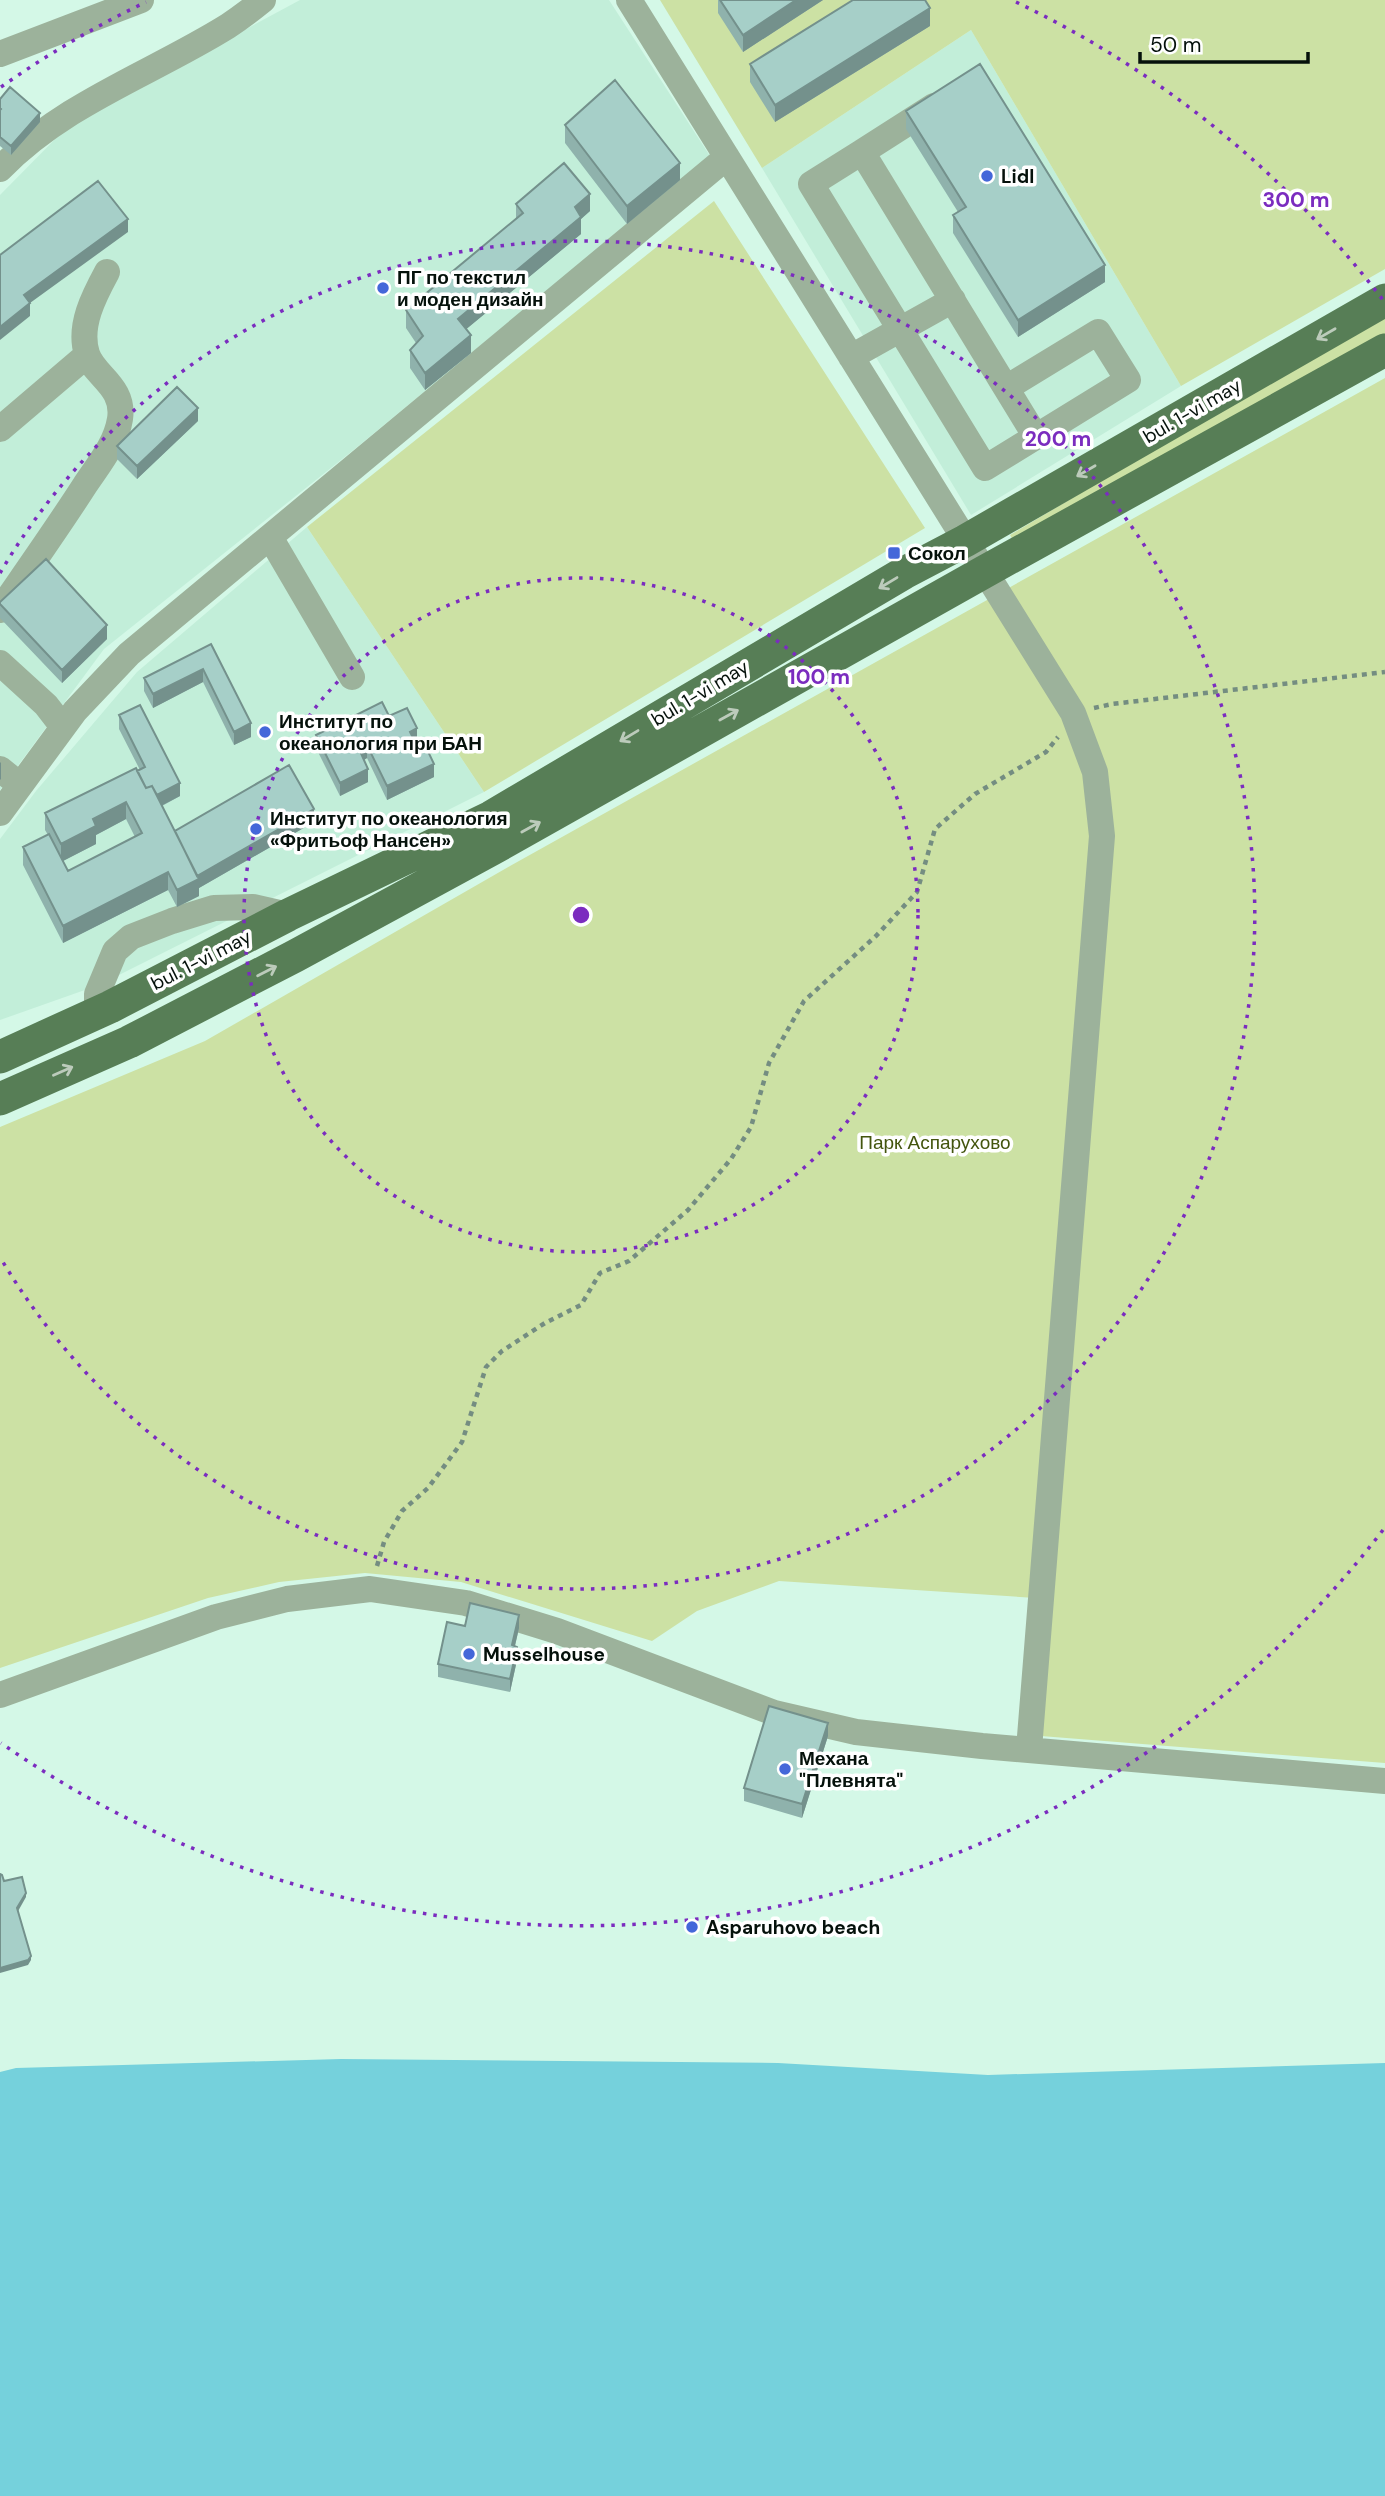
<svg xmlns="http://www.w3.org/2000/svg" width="1385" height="2496" viewBox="0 0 1385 2496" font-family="'DM Sans',sans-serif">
<rect width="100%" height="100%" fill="#d4f8e7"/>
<path fill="#c2eed9" d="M300,0H609L710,156L356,448L104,649L0,790V195L71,123Z
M971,30L1181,386L971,515L762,168Z
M307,527L484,792L99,985L0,1020V839L36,791L137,672Z"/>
<path fill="#cce1a4" d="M660,0H1385V269L1181,386L971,30L762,168Z
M714,201L925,528L484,792L307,527Z
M1385,312V341L1015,544L1010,535Z
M1385,378V1763L1041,1736L1051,1599L779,1581L697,1611L652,1641L461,1582L365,1573L279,1582L208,1598L0,1668V1127L205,1041L510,866Z"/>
<path fill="#75d1dc" d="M341,2059L778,2063L988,2075L1385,2063V2496H0V2072L16,2068Z"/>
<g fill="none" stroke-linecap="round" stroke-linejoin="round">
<path stroke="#748d81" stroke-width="4.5" stroke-dasharray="5 5" stroke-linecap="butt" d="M1094,708L1112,704L1385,672
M377,1566L384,1542L402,1511L428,1488L462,1442L486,1367L502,1351L545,1323L581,1305L600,1273L629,1261L688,1210L731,1159L751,1127L769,1063L804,1001L876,936L917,892L935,829L975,794L1046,752L1058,737"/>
<path stroke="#9cb29b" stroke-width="26" d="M629,0L1073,713L1095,772L1102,836L1029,1749
M0,54L141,0
M862,152L1006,388L1098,332L1128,380L985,468L811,184Z
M862,152L934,106
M0,169C64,103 151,74 228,26C240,18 252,9 263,0
M851,357L953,300
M1006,388L1036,437
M0,429L87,355
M270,537L352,677
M0,610C29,568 58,527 85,485C99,464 116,444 120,419C125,386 94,376 87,354C78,326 94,296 107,272
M0,663L46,705L63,727
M0,769L20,785
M0,813L75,711L129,654L727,157
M97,1012V994L115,951L131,937L172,921L214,908L253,907L288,915
M0,1695L216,1617L287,1599L370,1589L466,1603L557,1631L774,1713L856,1732L982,1746L1385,1781"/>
<path stroke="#577e56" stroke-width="33" d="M0,1057L110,1007L288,915L491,817L904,573L965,541L1385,300
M0,1099L129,1042L295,956L494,848L984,572L1385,350"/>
</g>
<path fill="#8fb2ac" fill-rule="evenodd" d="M718,0H823L743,52L718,13Z
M930,26L775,122L750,82V64Z
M0,99L40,122L11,155L0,146Z
M906,111L1105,282L1018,337L953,233V215L958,212L906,129Z
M565,125L680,180L627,224L565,143Z
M516,204L590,211L581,219V234L466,329L471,353L425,390L410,368V350L416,343L406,328V310L516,219Z
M198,421L137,479L117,459V446Z
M0,602L107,639L62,683L0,618Z
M211,644L251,737L234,745L203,682L153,708L144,691V678Z
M119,715L180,796L162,806L175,831L314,822L199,888V896L177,907L168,890L63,943L23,865V847L48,835L45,830V813L140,770L119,729ZM126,819L135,837L68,871L63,861L96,844V835Z
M389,716L417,742L415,743L434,777L387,800L367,758L364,760L368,782L340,796L316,748V735Z
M465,1626L519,1628L515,1646L517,1660L510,1692L438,1677V1664Z
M828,1736L802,1818L744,1801V1788Z"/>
<path fill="#74918c" d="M796,0H823L743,52V35Z
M930,8V26L775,122V105Z
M40,113V122L11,155V146Z
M680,163V180L627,224V206Z
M590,194V211L581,219V234L458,336V319L575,207Z
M128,219V232L30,303V316L0,340V327L24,295Z
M1105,265V282L1018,337V320Z
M471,335V353L425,390V373Z
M198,408V421L137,479V466Z
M107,625V639L62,683V670Z
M203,669V682L153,708V694Z
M251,723V737L234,745V732Z
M417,728V742L410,745V732Z
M367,745V758L359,763V749Z
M1,762V779L0,780V763Z
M434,764V777L387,800V786Z
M368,769V782L340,796V783Z
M180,783V796L155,809V796Z
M126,802V819L96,835V844L61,862V844L93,819Z
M314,809V822L199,888V896L177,907V890L196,877Z
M168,872V890L63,943V926Z
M519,1615V1628L512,1658V1645Z
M517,1647V1660L510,1692V1679Z
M828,1723V1736L802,1818V1804Z
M26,1893V1897L17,1913V1908Z
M31,1956V1960L28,1965L0,1973V1968Z"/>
<path fill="#a6cfc8" stroke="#74918c" stroke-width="2" d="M720,0H796L743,35Z
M853,0H925L930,8L775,105L750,64Z
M980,64L1105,265L1018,320L953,215L966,207L906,111Z
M615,80L680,163L627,206L565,125Z
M10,87L40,113L11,146L0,137V110L1,109L0,108V99Z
M564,163L590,194L575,207L581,217L458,319L471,335L425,373L410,350L423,336L406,310L523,213L516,204Z
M98,181L128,219L24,295L30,303L0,327V255Z
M177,387L198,408L137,466L117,446Z
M46,559L107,625L62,670L0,604V602Z
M211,644L251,723L234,732L203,669L153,694L144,678Z
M382,702L389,716L407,708L417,728L410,732L417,746L424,743L434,764L387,786L367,745L359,749L368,769L340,783L316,735Z
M140,705L180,783L157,795L152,786L146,788L137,771L145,767L119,715Z
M289,765L314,809L197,876L175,831Z
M136,768L146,788L152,786L199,879L177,890L168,872L63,926L23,847L49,834L68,871L142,833L126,802L93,819L96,826L61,844L45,813Z
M470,1603L519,1615L512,1645L517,1647L510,1679L438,1664L447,1622L465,1626Z
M769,1706L828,1723L802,1804L744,1788Z
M0,1874L2,1875L4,1881L22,1877L26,1893L17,1908L31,1956L28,1960L0,1968Z"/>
<defs><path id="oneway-shaft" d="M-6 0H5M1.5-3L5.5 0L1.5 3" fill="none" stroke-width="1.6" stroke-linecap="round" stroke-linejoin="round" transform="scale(1.75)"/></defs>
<g stroke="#bccbbb">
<use href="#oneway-shaft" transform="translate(1326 334) rotate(150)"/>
<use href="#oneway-shaft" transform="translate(1086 471) rotate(150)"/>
<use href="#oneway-shaft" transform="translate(888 583) rotate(149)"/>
<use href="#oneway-shaft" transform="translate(729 715) rotate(-29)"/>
<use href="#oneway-shaft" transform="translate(629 736) rotate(149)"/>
<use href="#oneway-shaft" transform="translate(531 827) rotate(-29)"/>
<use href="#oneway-shaft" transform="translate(267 971) rotate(-27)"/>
<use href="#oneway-shaft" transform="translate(63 1071) rotate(-24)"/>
</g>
<g fill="none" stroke="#7b2cbf" stroke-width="3.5" stroke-dasharray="3.5 7">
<circle cx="581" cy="915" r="337"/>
<path d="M0 573A674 674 0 1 1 0 1257"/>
<path d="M1383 1530A1011 1011 0 0 1 1 1743M1 87A1011 1011 0 0 1 146 2M1016 2A1011 1011 0 0 1 1383 300"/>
</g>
<g fill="#4467d9" stroke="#fff" stroke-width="2.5">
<circle cx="987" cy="176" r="7"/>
<circle cx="383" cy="288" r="7"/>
<rect x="887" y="546" width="14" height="14" rx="3.5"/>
<circle cx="265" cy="732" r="7"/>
<circle cx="256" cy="829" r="7"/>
<circle cx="469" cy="1654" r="7"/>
<circle cx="785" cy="1769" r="7"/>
<circle cx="692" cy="1927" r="7"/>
</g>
<g text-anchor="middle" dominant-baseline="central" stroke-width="7" stroke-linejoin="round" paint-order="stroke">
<g font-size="19" font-weight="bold" fill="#05110b" stroke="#fff" text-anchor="start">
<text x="1001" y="176">Lidl</text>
<text x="397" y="277">ПГ по текстил<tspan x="397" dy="22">и моден дизайн</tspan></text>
<text x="908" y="553">Сокол</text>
<text x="279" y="721">Институт по<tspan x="279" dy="22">океанология при БАН</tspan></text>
<text x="270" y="818">Институт по океанология<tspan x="270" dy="22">«Фритьоф Нансен»</tspan></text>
<text x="483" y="1654">Musselhouse</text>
<text x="799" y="1758">Механа<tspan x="799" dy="22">"Плевнята"</tspan></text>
<text x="706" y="1927">Asparuhovo beach</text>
</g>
<g font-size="19" fill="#05110b" stroke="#fff">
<text transform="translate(1192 411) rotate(-30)">bul. 1-vi may</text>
<text transform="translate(700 693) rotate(-31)">bul. 1-vi may</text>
<text transform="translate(201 960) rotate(-27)">bul. 1-vi may</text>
</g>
<g font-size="19" fill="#43550e" stroke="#fff">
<text x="935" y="1142">Парк Аспарухово</text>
</g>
</g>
<circle cx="581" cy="915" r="10" fill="#7b2cbf" stroke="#fff" stroke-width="3.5"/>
<g font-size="21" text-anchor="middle" font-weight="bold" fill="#7b2cbf" stroke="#fff" stroke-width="7" stroke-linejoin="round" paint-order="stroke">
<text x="1296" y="207">300 m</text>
<text x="1058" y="446">200 m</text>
<text x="819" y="684">100 m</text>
</g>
<path d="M1140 52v10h168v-10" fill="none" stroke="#05110b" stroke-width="3.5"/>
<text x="1150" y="52" font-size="21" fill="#05110b" stroke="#ffffff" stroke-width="5" paint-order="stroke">50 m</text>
</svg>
